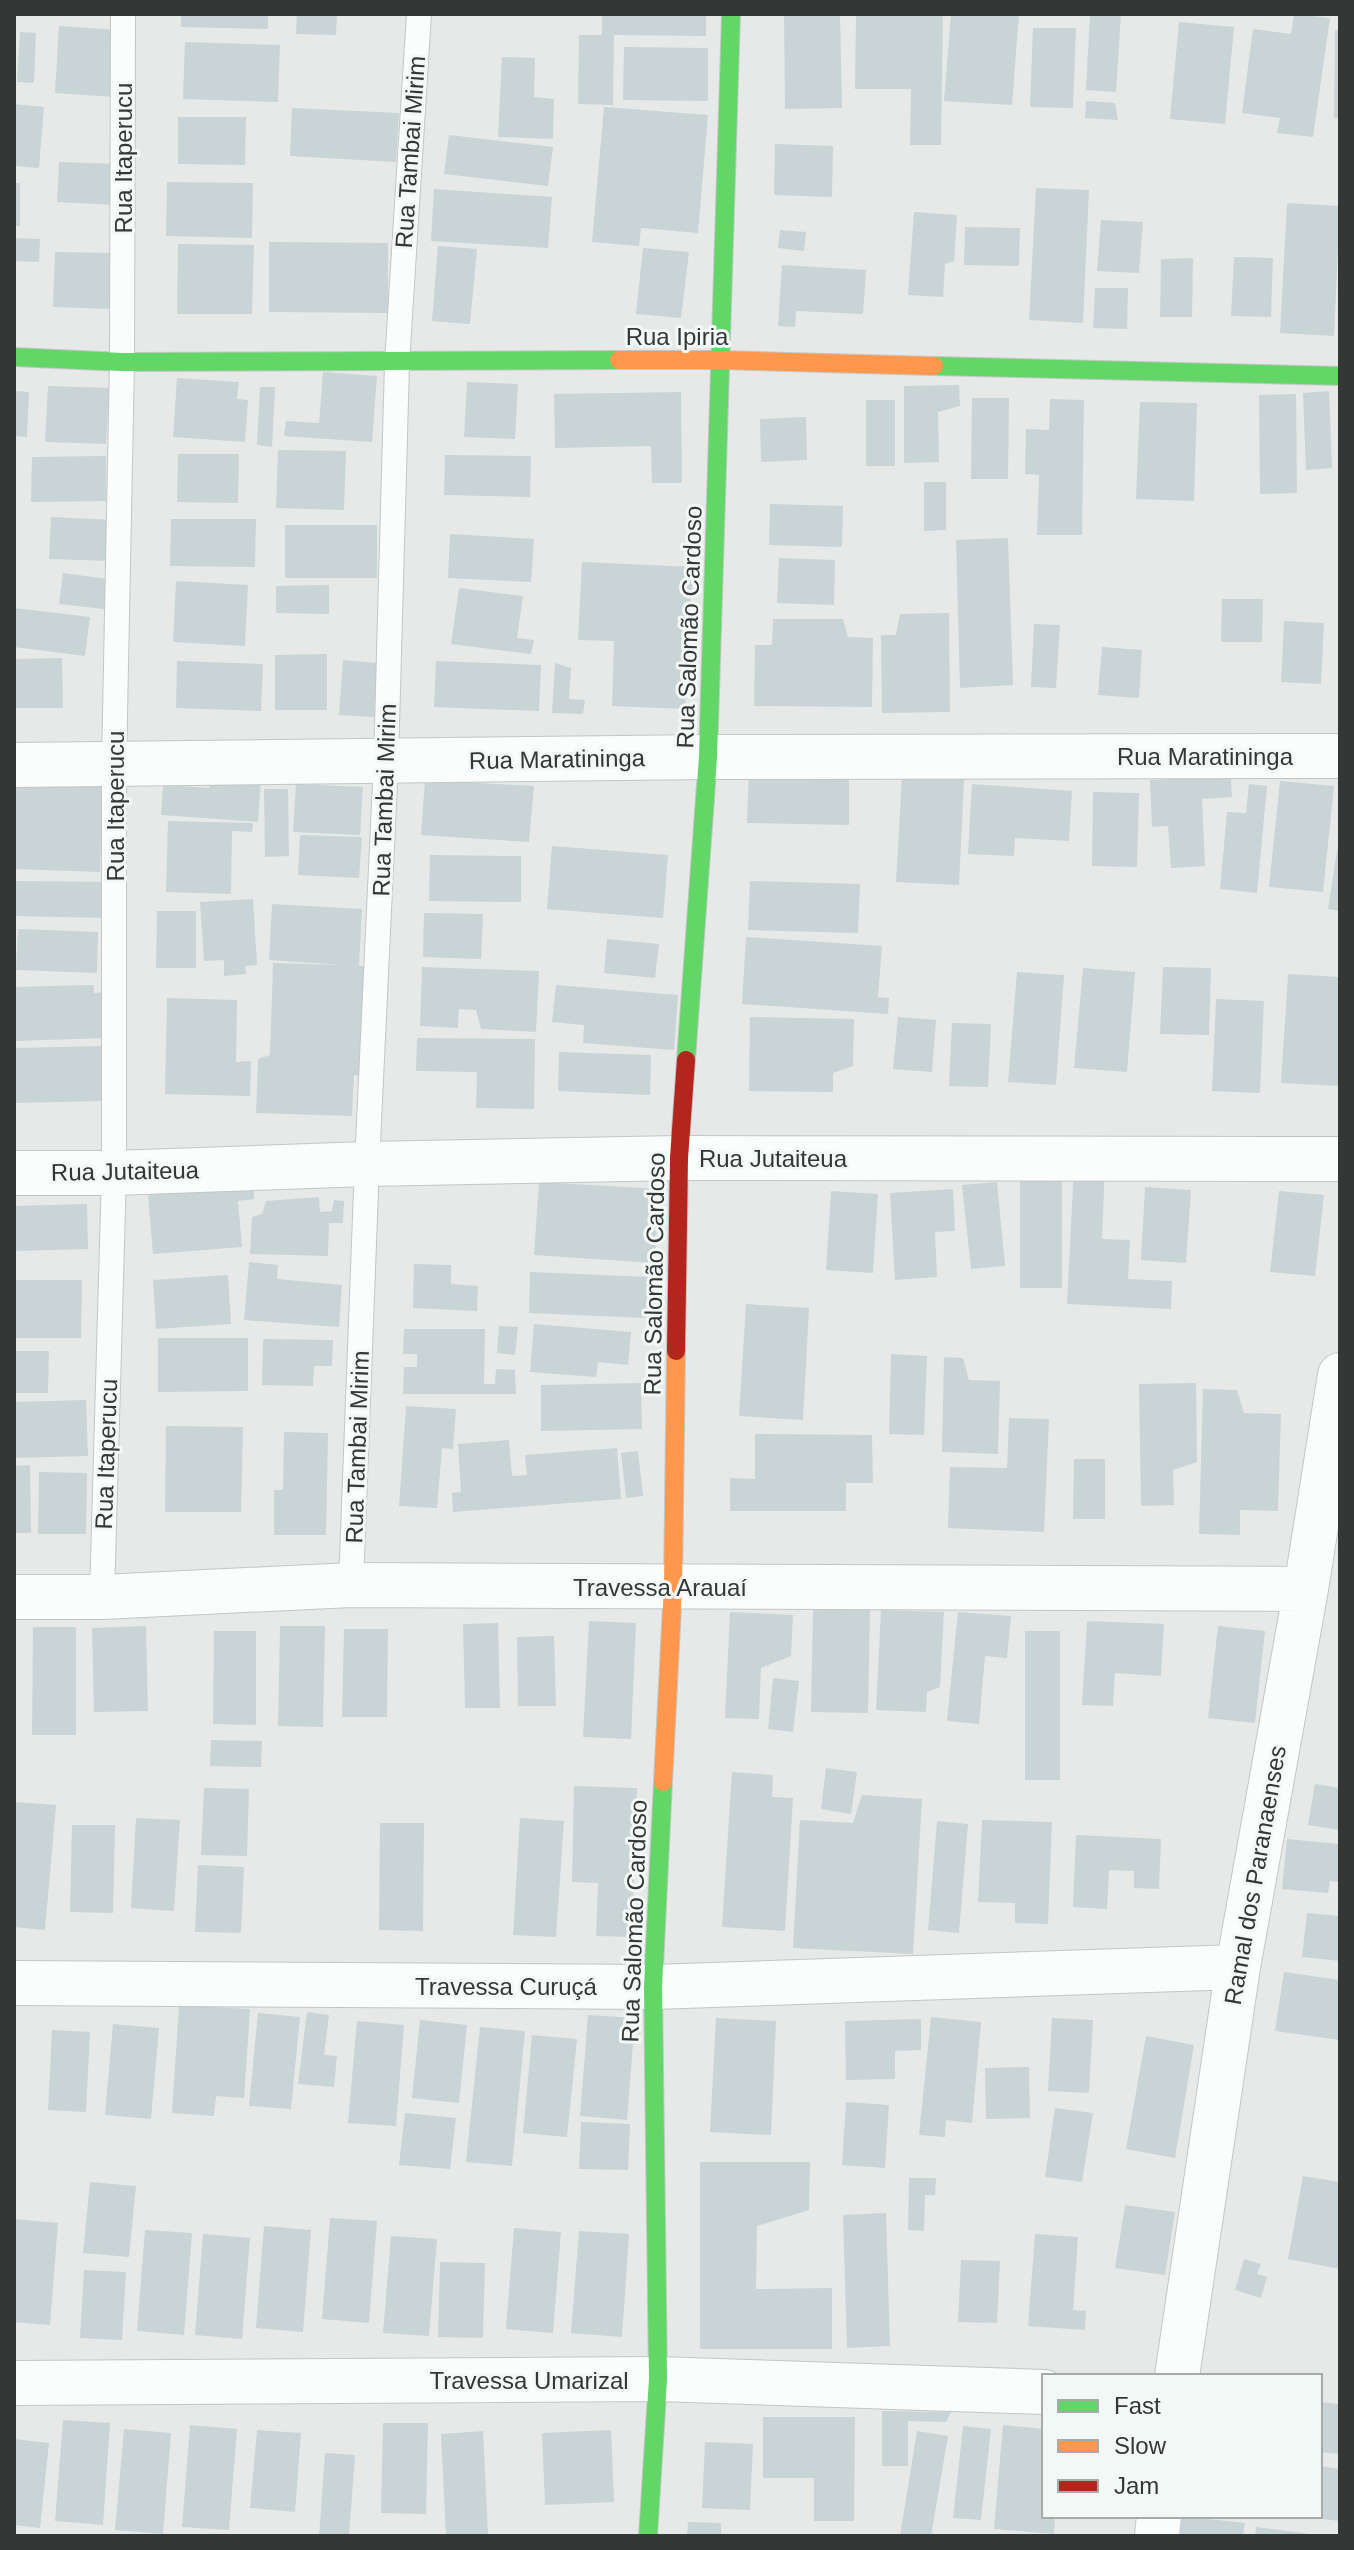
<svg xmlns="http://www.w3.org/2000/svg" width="1354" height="2550" viewBox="0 0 1354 2550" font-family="Helvetica,sans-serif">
<rect width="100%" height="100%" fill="#e6e9e8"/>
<path fill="#c9d4d6" d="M181,14H268V29L181,27Z
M297,14H337L336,35L296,34Z
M602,14H706V36L614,35L613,105L578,104L579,35H602Z
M784,14H840L842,108L785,109Z
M856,14H943L941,145H910L911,89H855Z
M951,14H1019L1012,105L944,101Z
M1090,14H1121L1116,92L1086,90Z
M1294,14L1330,18L1313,137L1277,133L1280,118L1242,113L1253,29L1291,34Z
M1179,22L1234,27L1225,124L1170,119Z
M59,26L118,30L114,97L55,93Z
M1033,28H1076L1073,108L1030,107Z
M1335,30H1340V118H1334Z
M20,32L36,33L34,83L17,82Z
M185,42L280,45L278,102L183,99Z
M624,47L708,48V101L623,100Z
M502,57L535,58L534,97L554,99L553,139L498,137Z
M1086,101L1115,103L1118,120L1085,118Z
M14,104L44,107L39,168L14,166Z
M604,107L708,115L698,233L641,228L639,246L592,242Z
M292,108L399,113L396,162L290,156Z
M178,117H246L245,165L178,164Z
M449,135L553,147L548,186L444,174Z
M775,144L833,146L832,197L774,195Z
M59,162L116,164L115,205L57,202Z
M167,182L253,183L252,238L166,236Z
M14,183H20V226H14Z
M1036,188L1089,190L1083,323L1029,320Z
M434,189L552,197L548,248L431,241Z
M1287,203L1340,206L1334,336L1280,333Z
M914,212L957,215L954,261L945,264L943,297L908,295Z
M1101,220L1143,222L1139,273L1097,271Z
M965,227L1020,228L1019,266L964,265Z
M780,230L806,232L804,251L778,248Z
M14,238L40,239L39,262L14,261Z
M269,242L388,243V313L269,312Z
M178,244L254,245L252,314H177Z
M438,246L477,249L470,324L432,321Z
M643,248L689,252L681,318L636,314Z
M55,252L113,253L112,309L53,307Z
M1234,257L1273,258L1271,317L1231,316Z
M1193,258L1192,317H1160L1161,259Z
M782,265L866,270L863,314L796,311L795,327L778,326Z
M1095,288H1128L1127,329L1093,328Z
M323,372L377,376L372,442L284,436L286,421L319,423Z
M177,378L239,382L237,399L248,400L245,442L173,437Z
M467,382L518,384L515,439L464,437Z
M959,385L960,406L938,412L939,462L904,463V386Z
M48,386L109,388L106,444L45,442Z
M260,387H275L272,447L257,445Z
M14,391L29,392L27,437L14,436Z
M1329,391L1332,468L1306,470L1303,393Z
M681,392L682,483H652L651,446L555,448L554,394Z
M1296,394L1297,493L1260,494L1259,395Z
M972,398H1009L1008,479H971Z
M1050,399L1084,400L1082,535H1037L1039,475L1025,474L1026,429L1049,430Z
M866,400H895V466H866Z
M1140,402L1197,403L1194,501L1136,499Z
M806,417L807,460L761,462L760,419Z
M278,450L346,451L344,510L276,508Z
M178,454H239L238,503L177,502Z
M445,455L531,456L530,497L444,495Z
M106,456V501L31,502L32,457Z
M924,482H946V530L924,531Z
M770,504L843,506L842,547L769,545Z
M51,517L114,520L112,561L49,559Z
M171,519H256L255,567L170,566Z
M285,525H377V578H285Z
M450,534L534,539L531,582L448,578Z
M1008,538L1013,685L960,688L956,540Z
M779,558L835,560L834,605L777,603Z
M582,562L693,567L685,709L612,706L614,641L578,640Z
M63,573L108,579L104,609L59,604Z
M176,581L248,585L245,646L173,642Z
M329,585V614L276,613V586Z
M459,588L523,596L517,638L534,640L531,654L451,644Z
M1222,599H1263L1262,642H1221Z
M14,608L90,617L85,656L14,647Z
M949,613L950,712L882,713L881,635H896L900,614Z
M773,619H843L848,637L873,638L872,707L754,706L755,645H772Z
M1284,621L1324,623L1321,684L1281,682Z
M1034,624L1060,625L1056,688L1031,687Z
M1102,647L1142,650L1139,698L1098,695Z
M327,654V710H275V655Z
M62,658L63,708H14V659Z
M343,660L377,663L374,717L339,715Z
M177,661L263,664L261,711L176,708Z
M436,661L541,665L539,711L434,707Z
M555,663L571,668L569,699L585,700L583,714L552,713Z
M749,772L849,775V825L747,823Z
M14,774L103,776L100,872L14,869Z
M902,776L964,779L959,885L896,882Z
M1231,776L1232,797L1202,799L1205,866L1171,868L1168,826L1152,827L1150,780Z
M211,777L261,780L258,822L161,815L163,785L209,788Z
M425,780L534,786L529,842L421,835Z
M1280,781L1334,786L1323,892L1269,887Z
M296,784L363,787L360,835L293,832Z
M972,784L1072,791L1069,841L1015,838L1014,856L968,854Z
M1249,784L1267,786L1257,893L1220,889L1227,812L1246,813Z
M264,789H288L289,856L265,857Z
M1093,792L1139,793L1137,867L1092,866Z
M168,821L253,823L252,832L232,831L231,894L166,892Z
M300,835L362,837L359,878L298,875Z
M1338,844L1340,845V911L1328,909Z
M552,846L668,855L663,918L547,909Z
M430,855L521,856V902L429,901Z
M14,881L109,882L108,918L14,916Z
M750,881L860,884L858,933L748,930Z
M253,899L257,965L245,966L246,974L224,976V960L204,961L200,902Z
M272,904L362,909L359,966H375L371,1076L354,1075L352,1116L256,1113L258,1059L270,1055L273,963L341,965L269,960Z
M157,911H196V968H156Z
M424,913L483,914L481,959L423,957Z
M18,929L98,932L97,973L16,970Z
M746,937L882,946L878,997L889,998L888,1014L742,1004Z
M607,939L659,944L655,978L604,973Z
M422,967L539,971L536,1032L481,1029L476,1010L459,1009L458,1028L420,1026Z
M1163,967L1211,968L1209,1035L1160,1034Z
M1083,968L1135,972L1127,1072L1074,1068Z
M1017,972L1064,975L1056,1085L1008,1082Z
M1288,974L1340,977V1086L1281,1083Z
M94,985V993L107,992L108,1038L14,1041V987Z
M556,985L678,995L674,1050L583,1043L584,1025L552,1022Z
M167,998L237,1000L236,1062L251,1061L250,1096L165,1094Z
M1216,999L1264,1001L1260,1093L1212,1091Z
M750,1017L854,1019L853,1066L833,1073V1092L749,1091Z
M898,1017L936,1020L932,1072L893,1069Z
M952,1023L991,1024L988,1087L949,1086Z
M417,1038L535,1039L534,1109L476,1108L477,1072L416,1071Z
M101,1046L102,1101L14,1103V1048Z
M559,1052L651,1055L650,1095L558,1091Z
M1074,1166L1105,1167L1102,1239L1130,1240L1128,1279L1172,1281L1171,1309L1067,1304Z
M1062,1174V1288H1020V1175Z
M539,1182L659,1189L655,1263L534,1255Z
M997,1182L1005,1266L971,1269L962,1185Z
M254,1186V1199L238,1201L242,1247L153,1254L148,1195Z
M1145,1187L1191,1190L1186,1263L1141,1260Z
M953,1189L955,1231L935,1232L937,1277L895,1280L890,1193Z
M831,1191L878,1194L873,1273L826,1270Z
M1279,1191L1324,1195L1315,1276L1270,1272Z
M319,1197L320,1212L332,1211L334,1200L344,1201L343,1223H329L328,1256L250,1254L252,1217L262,1214L266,1201Z
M87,1204L88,1249L14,1251V1206Z
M249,1262L278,1265L277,1279L342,1285L339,1327L244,1320Z
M414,1264L451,1265V1284L478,1286L477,1311L413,1308Z
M530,1272L648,1277L646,1318L529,1313Z
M228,1275L231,1324L156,1329L153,1280Z
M14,1280H82L81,1338H14Z
M746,1304L809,1308L803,1420L739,1416Z
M534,1324L631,1332L628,1365L598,1362L596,1377L530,1372Z
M499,1326L518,1327L515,1355L497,1353Z
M404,1329H485L484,1384H495L496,1369L515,1370L516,1394H403L404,1367H417V1354H403Z
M158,1338H248V1391L158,1392Z
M263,1339L333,1340L332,1366H314L313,1386L262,1385Z
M14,1351H49L48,1393H14Z
M891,1354L927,1356L924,1435L889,1434Z
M944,1357L963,1358L969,1380L1000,1381L998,1454L942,1452Z
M641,1383L642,1429L541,1431V1385Z
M1196,1383L1197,1462L1173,1470L1174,1505L1141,1506L1139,1384Z
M1203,1389L1237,1390L1244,1413L1281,1414L1278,1511L1240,1510V1535L1199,1534Z
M86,1400L88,1456L14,1458V1402Z
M406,1406L456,1409L453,1449L442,1448L437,1508L399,1506Z
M1009,1418L1049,1419L1044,1532L948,1528L950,1467L1007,1468Z
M166,1426L243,1427L241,1512H165Z
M284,1432L328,1433L326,1535H274V1490H283Z
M755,1434L872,1435L873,1483H846V1511H730V1478L755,1479Z
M509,1440L512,1476L527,1475L525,1455L617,1448L621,1499L453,1512L452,1493L461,1492L458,1444Z
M638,1451L643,1496L626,1498L621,1453Z
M1074,1459H1105V1519H1073Z
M30,1465L31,1533H14V1466Z
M39,1472L87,1473L86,1534H38Z
M813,1608L870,1610L868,1713L811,1712Z
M881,1610L944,1612L940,1687L927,1692L926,1712L876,1710Z
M730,1612L793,1615L791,1656L761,1668L759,1719L725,1718Z
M958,1612L1011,1616L1007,1658L985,1656L979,1724L947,1721Z
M589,1621L636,1623L631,1739L583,1737Z
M1087,1621L1164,1624L1161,1676L1115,1673L1113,1706L1082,1705Z
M498,1623L500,1708H465L463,1624Z
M146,1626L148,1711L94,1712L92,1628Z
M280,1626H325L323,1727L278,1726Z
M1218,1626L1265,1631L1255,1723L1208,1718Z
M33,1627H76V1735H32Z
M344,1629H388L387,1717H342Z
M214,1631H256V1725L213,1724Z
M1025,1631H1060V1780H1025Z
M554,1636L556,1706H518L517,1637Z
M773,1678L799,1681L793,1732L768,1729Z
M211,1740L262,1741L261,1767L210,1766Z
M826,1768L857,1772L851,1814L821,1809Z
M732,1772L773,1775L772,1797L793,1798L785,1931L722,1927Z
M1315,1784L1340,1788V1830L1308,1825Z
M574,1786L637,1788L632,1937L596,1936L598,1883L572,1882Z
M204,1788L249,1789L247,1856L201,1855Z
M862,1795L922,1799L913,1954L793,1948L800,1820L853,1823Z
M14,1802L56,1805L45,1930L14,1927Z
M136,1818L180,1820L174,1911L131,1908Z
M520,1818L564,1821L556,1937L513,1935Z
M982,1820L1052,1822L1048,1924L1015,1923V1903L978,1902Z
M937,1821L968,1824L959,1933L928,1930Z
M380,1823H424L423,1931L379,1930Z
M72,1825H115L113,1913L70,1912Z
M1076,1835L1161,1839L1159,1889L1134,1888V1871L1109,1870L1107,1909L1073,1907Z
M1287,1839L1340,1844V1882L1330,1881L1328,1893L1282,1889Z
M198,1865L244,1867L241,1933L195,1932Z
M1307,1913L1340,1916V1961L1302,1957Z
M1284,1972L1340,1980V2040L1275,2031Z
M179,2005L250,2009L244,2098L216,2096L214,2116L172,2113Z
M307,2012L329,2015L324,2055L337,2056L334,2087L298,2084Z
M258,2013L300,2017L291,2109L249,2106Z
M588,2015L635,2018L627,2120L580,2116Z
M931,2017L981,2022L972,2123L946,2120L945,2137L919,2135Z
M716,2018L776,2021L771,2135L710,2132Z
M1052,2018L1093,2020L1089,2093L1048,2091Z
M921,2019V2050L895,2051V2079L846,2080L845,2021Z
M420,2020L467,2025L459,2103L412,2098Z
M357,2021L404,2025L396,2126L348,2123Z
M113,2024L159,2028L151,2119L105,2115Z
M480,2027L525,2031L512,2166L466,2162Z
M52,2030L90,2032L86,2112L48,2110Z
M532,2035L577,2039L567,2137L523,2133Z
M1146,2036L1194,2045L1175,2158L1126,2149Z
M1029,2067L1030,2118L986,2119L985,2068Z
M846,2102L889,2105L885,2168L842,2165Z
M1055,2108L1093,2113L1082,2182L1045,2177Z
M405,2113L456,2118L450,2169L399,2165Z
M581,2122L630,2124L628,2170L579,2169Z
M700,2162H810L809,2210L757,2226L756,2289L832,2288V2349H700Z
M1303,2176L1340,2182V2269L1288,2259Z
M909,2178H936L935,2195H925L924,2231L908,2230Z
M90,2182L136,2186L129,2257L83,2253Z
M1125,2205L1175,2212L1165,2275L1115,2268Z
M886,2213L890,2346L847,2348L843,2215Z
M330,2218L377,2221L369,2323L322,2319Z
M14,2219L58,2223L50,2325L14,2322Z
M264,2226L311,2230L303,2332L256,2328Z
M514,2228L561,2232L553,2333L506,2329Z
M145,2230L192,2233L184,2335L137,2331Z
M579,2231L629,2234L622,2337L571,2333Z
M203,2234L250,2238L242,2339L195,2335Z
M1035,2234L1078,2237L1073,2310L1086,2311L1085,2330L1028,2326Z
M391,2236L437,2239L429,2336L383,2333Z
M1244,2259L1261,2264L1257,2274L1267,2277L1261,2298L1235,2290Z
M961,2260L1000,2261L997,2323L958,2322Z
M440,2262L485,2263L483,2338L438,2337Z
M84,2270L126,2272L122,2340L80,2338Z
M1320,2402L1340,2404V2454L1320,2452Z
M882,2411L951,2412L946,2422L908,2421V2466H882Z
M763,2417H855L854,2521H814V2478H763Z
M63,2420L110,2423L103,2525L55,2521Z
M383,2423H428L426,2514L381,2513Z
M190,2425L237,2429L229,2530L182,2527Z
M1003,2425L1044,2429V2516H1055L1054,2534L994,2529Z
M963,2426L991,2429L981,2520L953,2518Z
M124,2429L171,2433L163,2534L115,2530Z
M257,2430L301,2433L295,2512L250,2508Z
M611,2430L614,2502L545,2505L542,2433Z
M483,2431L488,2534L446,2536L441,2434Z
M917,2431L948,2436L931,2536H900Z
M14,2439L49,2443L40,2528L14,2525Z
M705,2442L753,2444L750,2510L702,2508Z
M325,2453L355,2455L349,2536H319Z
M1320,2466L1340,2469V2521L1313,2518L1320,2516Z
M1182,2516L1245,2523L1243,2536H1179Z
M688,2522L721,2523V2536H687Z
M1256,2527L1310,2534L1309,2536H1255Z"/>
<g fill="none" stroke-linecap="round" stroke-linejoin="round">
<defs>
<path id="lane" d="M351,1585L367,1164L386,762L397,363L419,14
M102,1597L114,1173V766L122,362L123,14"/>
<path id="street" d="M14,765L708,757L1340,756
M14,1173H114L367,1164L679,1158L1340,1159
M14,1597H102L351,1585L1306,1589
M14,1983L653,1987L1238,1967
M1177,2376L1238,1967L1306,1589L1340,1375
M14,2383L658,2379L1044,2392
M1157,2536L1159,2516"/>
<path id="fast" d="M14,357L122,362L619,360
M934,366L1340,376
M686,1060L708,757L731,14
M648,2536L658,2379L653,1987L663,1782"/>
<path id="slow" d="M619,360H721L934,366
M663,1782L673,1587L676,1351"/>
<path id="jam" d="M676,1351L679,1158L686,1060"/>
</defs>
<use href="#lane" stroke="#c4c6c6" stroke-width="26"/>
<use href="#street" stroke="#c4c6c6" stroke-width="46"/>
<use href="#fast" stroke="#c4c6c6" stroke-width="20"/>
<use href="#slow" stroke="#c4c6c6" stroke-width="20"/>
<use href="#jam" stroke="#c4c6c6" stroke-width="20"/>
<use href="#lane" stroke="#fbfcfc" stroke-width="24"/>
<use href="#street" stroke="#fbfcfc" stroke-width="44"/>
<use href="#fast" stroke="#63d668" stroke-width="18"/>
<use href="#slow" stroke="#ff974d" stroke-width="18"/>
<use href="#jam" stroke="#b3261e" stroke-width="18"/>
</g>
<g text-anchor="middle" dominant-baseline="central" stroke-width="6" stroke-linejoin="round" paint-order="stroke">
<g font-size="24" fill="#353736" stroke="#f2f8f6">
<text transform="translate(410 152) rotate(-86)">Rua Tambai Mirim</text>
<text transform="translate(123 158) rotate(-90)">Rua Itaperucu</text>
<text x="677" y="336">Rua Ipiria</text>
<text transform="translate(689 627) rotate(-88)">Rua Salomão Cardoso</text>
<text x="1205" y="756">Rua Maratininga</text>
<text transform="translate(557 759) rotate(-1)">Rua Maratininga</text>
<text transform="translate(384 800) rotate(-88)">Rua Tambai Mirim</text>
<text transform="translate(115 806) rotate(-90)">Rua Itaperucu</text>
<text x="773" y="1158">Rua Jutaiteua</text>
<text transform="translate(125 1171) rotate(-1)">Rua Jutaiteua</text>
<text transform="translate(654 1274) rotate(-89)">Rua Salomão Cardoso</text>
<text transform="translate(357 1447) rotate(-88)">Rua Tambai Mirim</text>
<text transform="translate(106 1454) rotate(-88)">Rua Itaperucu</text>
<text x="660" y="1587">Travessa Arauaí</text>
<text transform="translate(1255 1875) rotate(-80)">Ramal dos Paranaenses</text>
<text transform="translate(634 1921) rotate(-88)">Rua Salomão Cardoso</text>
<text x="506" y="1986">Travessa Curuçá</text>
<text x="529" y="2380">Travessa Umarizal</text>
</g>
</g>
<rect width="1354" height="2550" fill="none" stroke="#353736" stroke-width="32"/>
<rect x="1042" y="2374" width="280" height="144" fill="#f2f8f6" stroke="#a6aba9" stroke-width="2"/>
<rect x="1058" y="2400" width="40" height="12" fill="#63d668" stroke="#a6aba9" stroke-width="2"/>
<text x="1114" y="2414" font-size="24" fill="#353736">Fast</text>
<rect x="1058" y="2440" width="40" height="12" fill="#ff974d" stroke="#a6aba9" stroke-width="2"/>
<text x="1114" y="2454" font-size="24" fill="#353736">Slow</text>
<rect x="1058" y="2480" width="40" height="12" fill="#b3261e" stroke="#a6aba9" stroke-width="2"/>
<text x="1114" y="2494" font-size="24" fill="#353736">Jam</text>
</svg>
